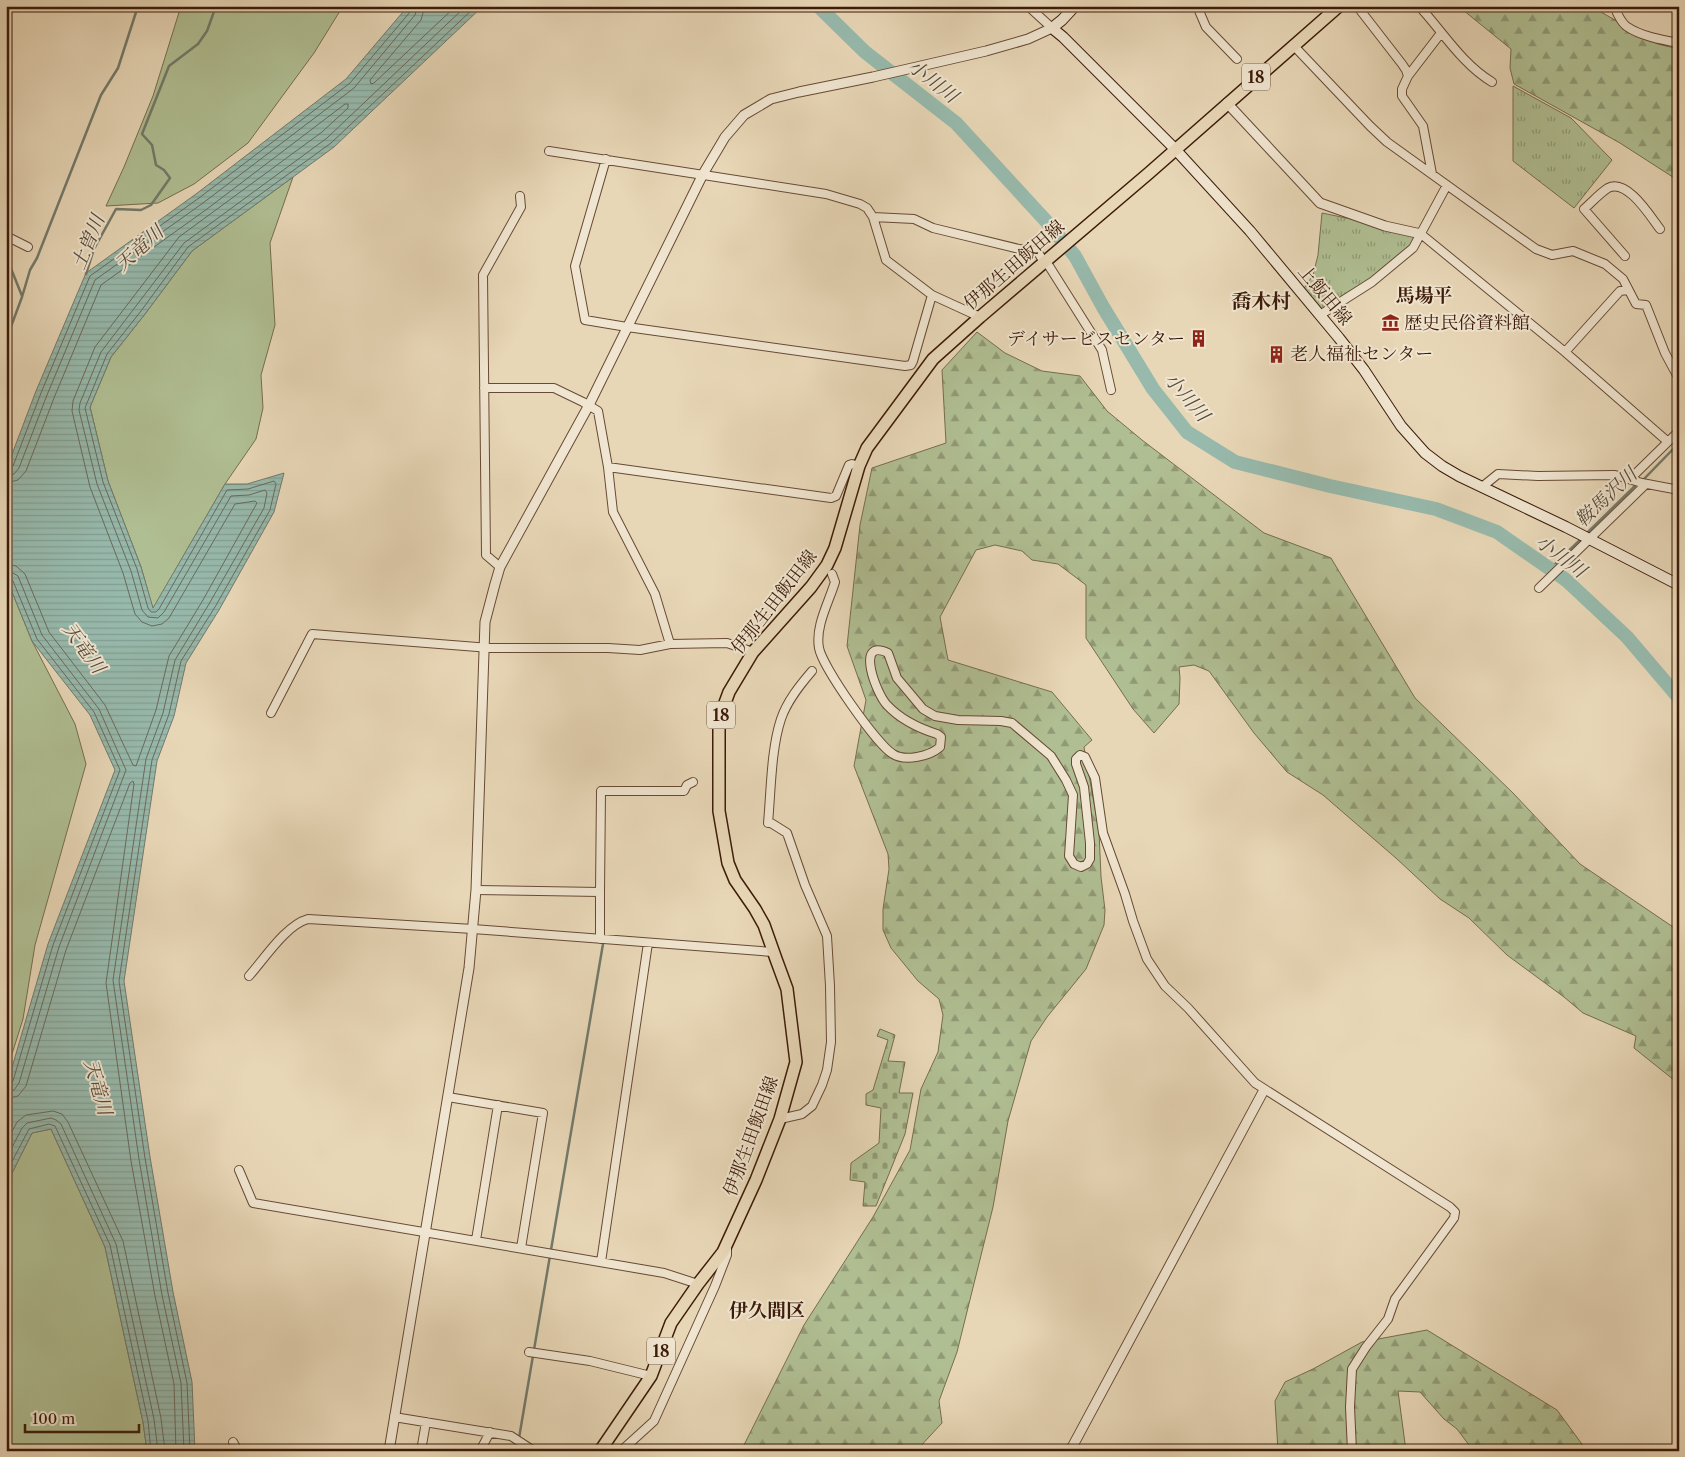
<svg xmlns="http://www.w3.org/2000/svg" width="1685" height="1457" viewBox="0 0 1685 1457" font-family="'Libre Caslon Text','Noto Serif JP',serif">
<defs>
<pattern id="forest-firs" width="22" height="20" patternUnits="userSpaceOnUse" patternTransform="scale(1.25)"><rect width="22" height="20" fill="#b0bf93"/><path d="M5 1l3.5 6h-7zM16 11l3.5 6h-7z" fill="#909a76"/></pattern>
<pattern id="cemetery-stones" width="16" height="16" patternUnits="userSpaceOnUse" patternTransform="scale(1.25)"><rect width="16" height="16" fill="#b0bf93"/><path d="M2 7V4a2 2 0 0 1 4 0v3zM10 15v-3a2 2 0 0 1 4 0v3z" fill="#909a76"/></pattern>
<pattern id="park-tufts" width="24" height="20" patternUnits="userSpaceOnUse" patternTransform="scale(1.25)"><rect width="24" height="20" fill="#b0bf93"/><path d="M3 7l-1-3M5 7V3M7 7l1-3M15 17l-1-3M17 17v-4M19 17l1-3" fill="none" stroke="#909a76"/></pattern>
<pattern id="water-rules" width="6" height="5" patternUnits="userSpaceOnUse" patternTransform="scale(1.25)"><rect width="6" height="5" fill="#97baad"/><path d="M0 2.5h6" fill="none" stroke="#839f94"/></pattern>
</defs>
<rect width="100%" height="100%" fill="#e8d7b7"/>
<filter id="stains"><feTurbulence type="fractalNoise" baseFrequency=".004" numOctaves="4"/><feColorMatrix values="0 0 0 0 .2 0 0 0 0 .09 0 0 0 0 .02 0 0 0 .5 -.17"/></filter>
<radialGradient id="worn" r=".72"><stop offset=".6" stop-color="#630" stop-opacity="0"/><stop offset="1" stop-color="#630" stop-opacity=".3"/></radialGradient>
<path fill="#b0bf93" stroke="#766d4e" d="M181,6H343L314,53L248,143L194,184L158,203L106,206L124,167L153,96Z
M293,177L270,243L275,325L261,375L263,408L256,439L225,484L153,609L141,567L108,481L90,407L111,357L145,314L192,251Z
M6,577L32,641L75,724L86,764L35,945L23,1019L6,1073Z
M51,1129L105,1247L143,1422L147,1451H6V1185L32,1133Z"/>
<path fill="url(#forest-firs)" stroke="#766d4e" d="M1458,6H1594L1599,11L1658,44L1679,49V181L1620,143L1514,84L1510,68L1511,49Z
M977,332L1005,353L1042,371L1080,376L1107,411L1142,440L1264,533L1331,558L1415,698L1513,793L1580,864L1679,931V1084L1634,1048L1636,1036L1583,1013L1564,997L1507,955L1469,918L1440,899L1397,859L1323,795L1287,772L1254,733L1209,671L1194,665L1179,667L1180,678L1179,704L1154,733L1133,709L1086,638V585L1058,564L1032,560L1022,551L995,545L976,550L940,617L948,660L1052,692L1092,740L1084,747L1099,831L1101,877L1105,910L1104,925L1086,969L1047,1017L1031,1041L1008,1121L993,1207L957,1352L939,1401L942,1423L916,1451H865L854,1446L851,1451H741L804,1325L873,1217L910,1150L921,1089L938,1052L943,1015L939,999L918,981L891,948L883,930V909L889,869L888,854L854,766L866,700L847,646L860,525L872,468L946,443L942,370Z
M1427,1330L1557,1410L1587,1451H1481L1469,1445L1457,1429L1444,1419L1420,1392L1398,1391L1406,1451H1278L1275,1401L1285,1382L1313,1369L1362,1342Z"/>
<path fill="url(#cemetery-stones)" stroke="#766d4e" d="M880,1029L895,1035L888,1061L905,1062L899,1093H913L905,1134L876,1206H863L865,1182L850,1180L851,1163L879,1143L881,1108L866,1105V1094L873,1090L888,1040L877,1036Z"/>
<path fill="url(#park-tufts)" stroke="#766d4e" d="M1513,86L1571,118L1612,160L1574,208L1513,161Z
M1322,213L1385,226L1419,235L1412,249L1320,315L1303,290L1313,275L1318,255Z"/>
<path fill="url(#water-rules)" stroke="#737a6b" d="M408,6H483L334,147L192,251L145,314L111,357L90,407L108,481L141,567L153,608L225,484H247L284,473L274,512L219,610L186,663L174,716L157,761L124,981L150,1157L173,1292L192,1382L195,1451H147L143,1422L105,1247L51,1129L32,1133L6,1185V1088L48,944L115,770L90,715L32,641L6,577V470L36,391L86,273L196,194L346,79Z"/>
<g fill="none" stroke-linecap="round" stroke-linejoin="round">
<path stroke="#6a6a5b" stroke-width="1" d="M425,6L421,20L370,80L371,84L374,83L456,6
M6,469H10L13,466L41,393L90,276L199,198L350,83L410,12L411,6
M6,476L14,474L19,468L47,395L95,280L203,203L354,88L415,15L418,6
M6,483L18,480L26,471L54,398L101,285L207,209L345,104H348V108L322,132L179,237L95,347L73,401L72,411L90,487L123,573L135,614L142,622L152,626L162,624L169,618L235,504L255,501L257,503L203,600L169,656L156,710L136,766L133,765L105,705L49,632L25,574L16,566L6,564
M6,571L13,573L18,576L42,635L99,709L126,770L59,947L19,1083L14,1090L6,1092
M6,578H10L13,581L37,639L94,712L120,770L53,945L13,1081L11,1084L6,1085
M6,1099L18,1096L26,1086L66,950L130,783L133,781L134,784L106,983L131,1161L155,1296L174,1384L176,1451
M6,1143L17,1122L26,1115L53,1111L62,1114L68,1122L123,1241L161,1418L165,1451
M6,1159L22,1128L27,1123L51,1118L56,1120L61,1124L116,1244L154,1419L158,1451
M6,1173L29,1129L49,1124L55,1126L110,1245L148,1421L151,1451
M184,1451L181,1383L162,1295L139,1159L113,980L146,759L163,713L175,660L209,604L264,508L267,493L265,490L249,495L231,496L164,612L158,618L148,617L142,610L131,571L97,484L79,410L80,403L101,352L184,243L327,138L466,6
M190,1451L187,1383L168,1293L145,1158L119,981L152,760L169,714L181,661L215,607L270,510L276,484L274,481L248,489L227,490L159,609L156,612H151L148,608L137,569L103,482L85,408L107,354L141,311L188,247L331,143L476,6"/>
<path stroke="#737a6b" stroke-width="2.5" d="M6,256L22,296
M86,274L94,249L116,209L141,210L151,205L170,178L164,170L156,165L152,145L142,134L169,66L198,44L207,31L216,6
M6,340L22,297L30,270L37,258L101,95L118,68L138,6
M1642,481L1679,443
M1586,534L1637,484
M1550,569L1582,538
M519,1438L603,944
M516,1451L518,1444"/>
<path stroke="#97baad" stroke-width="14" d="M818,6L865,52L956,123L1046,221L1075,256L1103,307L1153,389L1187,432L1235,462L1330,486L1436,509L1497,532L1566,580L1627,637L1679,698"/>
<defs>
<path id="minor" d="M1028,6L1052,28
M1197,6L1206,27L1237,59
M1357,6L1402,64L1406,70L1408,76
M1419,6C1443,32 1462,64 1492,82
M1614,6C1617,13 1620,21 1626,26C1640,36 1662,40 1679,43
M1293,45L1370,126L1387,142L1536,249L1552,255L1573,251L1605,264L1623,279L1636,304L1646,305L1665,353L1679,379
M549,151L826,194L860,204L867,208L873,217L886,260L932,295L980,317
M606,159L575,266L585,320L627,327L905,366L911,365L913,361L932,295
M1432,174L1423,126L1402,96V89L1408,76L1441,33
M873,217L914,219L933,228L1019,249L1037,251L1044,262
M1421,234L1565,352L1667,441
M6,236L28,247
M1625,256L1584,209C1592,202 1600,193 1608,188C1627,178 1650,216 1660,229
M1049,266L1102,350L1111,390
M6,289V302
M1320,315L1372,282L1413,248L1447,185
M1565,352L1620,291L1628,290
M484,388H554L583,402L598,411L608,467L613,512L655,594L670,644
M608,467L831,498L836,496L849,465L852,464L859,466
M1630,479L1679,431
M1482,487L1498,474L1538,476L1615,475L1642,483L1679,490
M500,567L486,555L483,275L521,207L520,196
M832,574L835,582C829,602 815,626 819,648C822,666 877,745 893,754C905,762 930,756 940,747L941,737L937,734C918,728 901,720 887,705C877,695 854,637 888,653L897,678L923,709L935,716L958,720L1001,721L1012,723L1051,756L1066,780L1073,795L1069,856L1074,864L1081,867L1087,864L1090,859V843L1084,787L1076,764V759L1080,755L1085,757L1095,778L1103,833L1125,894L1133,921L1147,959L1165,986L1188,1008L1255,1083L1450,1207L1455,1212L1454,1218L1395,1299L1388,1319L1366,1347L1352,1369L1350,1407L1352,1451
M1539,588L1646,484
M271,713L312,634L490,648H608L640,650L670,644L727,643L753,652
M476,890L600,892V939
M600,892L601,791H684L687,785L693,782
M249,976C265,958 286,925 308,919L473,929L773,952
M448,1097L543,1113L521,1248
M780,1119L802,1114L812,1106L822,1085L827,1070L831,1042L830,986L827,936L805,885L787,833L771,823H768C771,791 771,749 781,719C787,701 800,685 812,671
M239,1170L253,1203L664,1273L698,1284
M476,1240L498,1105
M601,1262L648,943
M529,1352L590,1361L651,1376
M394,1417L511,1436L534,1451
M233,1442L238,1451
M421,1451L426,1422
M480,1451L490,1432
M621,1451L654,1421L715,1286L727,1255V1249"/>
<path id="tertiary" d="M1227,103L1320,203L1385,226L1421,234
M389,1451L469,968L476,890L485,622L495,584L500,567L589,405L703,174L725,137L744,115L771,99L799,92L873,77L986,51L1028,39L1052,28
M1070,1451L1264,1090"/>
<path id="secondary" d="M1075,6L1062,20L1052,28L1063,37L1175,149L1250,231L1339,338L1364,370L1401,426L1425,453L1442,466L1459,476L1566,527L1679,585"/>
<path id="primary" d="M600,1451L651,1376L671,1323L698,1284L723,1252L756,1180L780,1119L796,1062L787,989L776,959L764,925L755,909L735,880L728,863L719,811V729L722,711L729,692L753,652L811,587L827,565L835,548L859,466L867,448L933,359L980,317L1149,173L1339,6"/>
</defs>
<use href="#minor" stroke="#674a34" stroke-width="10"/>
<use href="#tertiary" stroke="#674a34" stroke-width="11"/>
<use href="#secondary" stroke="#3c1b09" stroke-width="12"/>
<use href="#primary" stroke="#3c1b09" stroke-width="14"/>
<use href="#minor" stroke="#f0e5d0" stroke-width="8"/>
<use href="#tertiary" stroke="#f0e5d0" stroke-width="9"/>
<use href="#secondary" stroke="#f0e5d0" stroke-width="10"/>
<use href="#primary" stroke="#e8d7b7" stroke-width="11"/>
</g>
<defs>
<symbol id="museum-bare" viewBox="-9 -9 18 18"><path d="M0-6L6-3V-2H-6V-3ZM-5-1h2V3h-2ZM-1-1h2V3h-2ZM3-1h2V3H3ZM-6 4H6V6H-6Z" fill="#8f2418" stroke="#f0e5d0" stroke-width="2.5" paint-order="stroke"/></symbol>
<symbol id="building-bare" viewBox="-9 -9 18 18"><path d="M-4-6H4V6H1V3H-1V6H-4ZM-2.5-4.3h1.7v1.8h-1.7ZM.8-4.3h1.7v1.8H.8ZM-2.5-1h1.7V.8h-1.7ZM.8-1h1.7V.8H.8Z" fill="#8f2418" stroke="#f0e5d0" stroke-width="2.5" paint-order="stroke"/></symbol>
</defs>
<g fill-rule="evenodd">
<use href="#museum-bare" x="1378" y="310" width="25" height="25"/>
<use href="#building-bare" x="1186" y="326" width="25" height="25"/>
<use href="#building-bare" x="1264" y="342" width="25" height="25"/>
</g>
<g text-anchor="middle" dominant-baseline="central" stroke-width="4" stroke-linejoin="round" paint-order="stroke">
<g fill="#f0e5d0" stroke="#725845" stroke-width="1">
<rect x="1242" y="63.5" width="28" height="27" rx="4"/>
<rect x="707" y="701.5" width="28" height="27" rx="4"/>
<rect x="647" y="1337.5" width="28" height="27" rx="4"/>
</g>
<g font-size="16" font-weight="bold" fill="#3c1b09">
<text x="1256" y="77">18</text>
<text x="721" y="715">18</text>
<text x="661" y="1351">18</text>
</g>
<g font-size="18" fill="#3c1b09" stroke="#f0e5d0">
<text transform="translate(1014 265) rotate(-41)">伊那生田飯田線</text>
<text transform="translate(1325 295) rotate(50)">上飯田線</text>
<text transform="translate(774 602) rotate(-52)">伊那生田飯田線</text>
<text transform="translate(751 1136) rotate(-70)">伊那生田飯田線</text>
</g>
<g font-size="18" fill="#3c1b09" stroke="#f0e5d0" text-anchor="start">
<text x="1404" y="323">歴史民俗資料館</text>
<text x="1185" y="339" text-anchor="end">デイサービスセンター</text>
<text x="1290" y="354">老人福祉センター</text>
</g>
<g font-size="19" font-style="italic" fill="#574b3a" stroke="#f0e5d0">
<text transform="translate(933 81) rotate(38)">小川川</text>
<text transform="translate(88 242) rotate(-68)">土曽川</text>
<text transform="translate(139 248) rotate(-42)">天竜川</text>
<text transform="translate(1187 397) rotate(49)">小川川</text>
<text transform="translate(1606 497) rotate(-43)">鞍馬沢川</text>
<text transform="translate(1561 556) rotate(37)">小川川</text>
<text transform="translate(84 648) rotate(54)">天竜川</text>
<text transform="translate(98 1087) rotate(74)">天竜川</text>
</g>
<g font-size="19" font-weight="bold" fill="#3c1b09" stroke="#f0e5d0">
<text x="1424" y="295">馬場平</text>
<text x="767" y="1310">伊久間区</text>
</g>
<g font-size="20" font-weight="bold" fill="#3c1b09" stroke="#f0e5d0">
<text x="1261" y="301">喬木村</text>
</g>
</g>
<rect width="1685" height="1457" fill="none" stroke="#e8d7b7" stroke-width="25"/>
<rect x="8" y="8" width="1670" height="1442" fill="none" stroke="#3c1b09" stroke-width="2.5"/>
<rect x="12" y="12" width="1660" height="1432" fill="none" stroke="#3c1b09"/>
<path d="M25 1424v8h114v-8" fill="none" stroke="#3c1b09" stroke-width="2.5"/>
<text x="32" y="1424" font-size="15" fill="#3c1b09" stroke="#f0e5d0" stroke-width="4" paint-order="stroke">100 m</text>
<rect width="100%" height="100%" filter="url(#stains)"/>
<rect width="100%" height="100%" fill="url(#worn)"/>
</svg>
